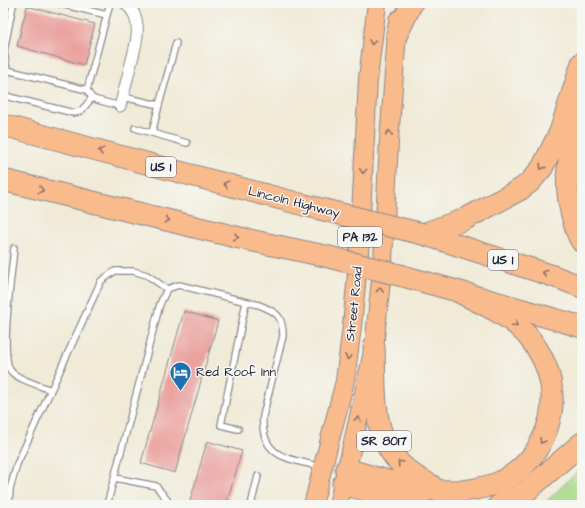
<svg xmlns="http://www.w3.org/2000/svg" width="585" height="508" viewBox="0 0 585 508" font-family="'Architects Daughter',sans-serif">
<rect width="100%" height="100%" fill="#f6f6f2"/>
<filter id="ink" filterUnits="userSpaceOnUse"><feTurbulence type="fractalNoise" baseFrequency=".025" numOctaves="2"/><feDisplacementMap in="SourceGraphic" scale="8" xChannelSelector="R" yChannelSelector="G"/><feConvolveMatrix kernelMatrix="1 2 1 2 8 2 1 2 1" color-interpolation-filters="sRGB"/></filter>
<filter id="wash" filterUnits="userSpaceOnUse"><feTurbulence type="fractalNoise" baseFrequency=".012" numOctaves="4" result="noise"/><feDisplacementMap in="SourceGraphic" scale="16" xChannelSelector="R" yChannelSelector="G"/><feGaussianBlur stdDeviation="0.9" result="paint"/><feColorMatrix in="noise" values="0 0 0 0 0 0 0 0 0 0 0 0 0 0 0 0 0 1.4 0 .05"/><feComposite in="paint" operator="in"/></filter>
<g filter="url(#wash)">
<rect width="100%" height="100%" fill="#f0ead6"/>
<path fill="#a7d988" stroke="#647e62" d="M582,467V505H543Z"/>
<g id="blocks">
<path fill="#eaa29f" d="M27,6L95,24L84,65L17,46Z
M184,311L218,321L175,473L141,463Z
M207,441L242,451L226,505H189Z"/>
</g>
</g>
<g filter="url(#ink)">
<use href="#blocks" fill-opacity="0" stroke="#898688" stroke-width="1"/>
<g fill="none" stroke-linecap="round" stroke-linejoin="round">
<defs>
<path id="lane" d="M57,3L107,15
M110,3L87,90L92,98L97,100L120,106
M7,70L4,51L13,5L15,3
M3,87L7,70L87,90
M3,90L6,95L9,97L74,113L81,111L92,98
M123,97L159,105L176,43
M135,128L152,133L159,105
M152,133L187,143
M14,248C12,272 0,353 10,370C16,379 41,386 51,390
M238,429L221,425L246,302
M115,478L156,486L168,501L167,505
M9,505L10,489L17,464L101,281L115,271H133L147,275L167,289
M107,505L160,304L167,289L179,285L259,305C277,312 283,316 283,336L263,416C260,458 288,458 321,467
M251,505L258,476"/>
<path id="street" d="M120,106C124,93 127,80 130,67C136,46 145,18 125,3"/>
<path id="primary" d="M313,505L345,381L352,326L359,253L368,79L377,3
M338,505L355,434L374,347L383,261L389,141L398,20"/>
<path id="highway" d="M397,34L412,3
M582,111C570,150 561,178 573,219C575,226 577,235 582,242
M3,125L304,205
M3,180L240,238L325,256
M423,234L465,219L521,189L530,182L542,168L560,132L582,63
M423,234L553,276L582,287
M403,276L457,291L582,327
M374,347C376,406 369,456 431,485
M346,469C389,481 432,497 476,489C485,487 494,485 502,481C537,463 557,423 551,385C548,366 538,348 526,334C508,314 480,303 457,291
M343,484L420,505
M499,505L517,497L529,489L582,443"/>
</defs>
<use href="#lane" stroke="#898688" stroke-width="8"/>
<use href="#street" stroke="#898688" stroke-width="13"/>
<use href="#primary" stroke="#898688" stroke-width="20"/>
<use href="#highway" stroke="#898688" stroke-width="23"/>
<use href="#lane" stroke="#fff" stroke-width="5.5"/>
<use href="#street" stroke="#fff" stroke-width="11"/>
<use href="#primary" stroke="#fabb8c" stroke-width="18"/>
<use href="#highway" stroke="#fabb8c" stroke-width="21"/>
<defs>
<path id="highway-bridge" d="M304,205L423,234
M325,256L403,276"/>
</defs>
<use href="#highway-bridge" stroke="#898688" stroke-width="23" stroke-linecap="butt"/>
<use href="#highway-bridge" stroke="#fabb8c" stroke-width="21"/>
</g>
<defs><path id="oneway-chevron" d="M-2-3.5L2.5 0L-2 3.5" fill="none" stroke-width="1.6" stroke-linecap="round" stroke-linejoin="round"/></defs>
<g stroke="#8e6e64">
<use href="#oneway-chevron" transform="translate(372 42) rotate(97)"/>
<use href="#oneway-chevron" transform="translate(389 133) rotate(-86)"/>
<use href="#oneway-chevron" transform="translate(101 151) rotate(-165)"/>
<use href="#oneway-chevron" transform="translate(542 167) rotate(123)"/>
<use href="#oneway-chevron" transform="translate(363 171) rotate(93)"/>
<use href="#oneway-chevron" transform="translate(226 184) rotate(-165)"/>
<use href="#oneway-chevron" transform="translate(41 190) rotate(14)"/>
<use href="#oneway-chevron" transform="translate(167 220) rotate(14)"/>
<use href="#oneway-chevron" transform="translate(236 237) rotate(14)"/>
<use href="#oneway-chevron" transform="translate(545 273) rotate(-162)"/>
<use href="#oneway-chevron" transform="translate(380 290) rotate(-84)"/>
<use href="#oneway-chevron" transform="translate(515 324) rotate(40)"/>
<use href="#oneway-chevron" transform="translate(348 357) rotate(97)"/>
<use href="#oneway-chevron" transform="translate(358 419) rotate(-78)"/>
<use href="#oneway-chevron" transform="translate(542 441) rotate(118)"/>
<use href="#oneway-chevron" transform="translate(400 463) rotate(-134)"/>
</g>
</g>
<defs>
<symbol id="hotel-pin" viewBox="-11 -11 22 30"><path d="M0 17L-7.5 6A9.5 9.5 0 1 1 7.5 6Z" fill="#1f6fb2" stroke="#f6f6f2"/><path d="M-6-4.5h1.5V1H6V5H4.5V3h-9V5H-6ZM-4 0a1.8 1.8 0 1 1 3.6 0ZM.5 0V-2.5h3Q6-2.5 6 0Z" fill="#fff"/></symbol>
</defs>
<g fill-rule="evenodd">
<use href="#hotel-pin" x="168" y="360" width="25" height="34"/>
</g>
<g text-anchor="middle" dominant-baseline="central" stroke-width="3" stroke-linejoin="round" paint-order="stroke">
<g fill="#f6f6f2" stroke="#626272" stroke-width="1">
<rect x="146" y="157" width="30" height="20" rx="3"/>
<rect x="338" y="227" width="44" height="20" rx="3"/>
<rect x="488" y="250" width="30" height="20" rx="3"/>
<rect x="357" y="431" width="54" height="20" rx="3"/>
</g>
<g font-size="12" font-weight="bold" fill="#22223b">
<text x="161" y="167">US 1</text>
<text x="360" y="237">PA 132</text>
<text x="503" y="260">US 1</text>
<text x="384" y="441">SR 8017</text>
</g>
<g font-size="13" fill="#22223b" stroke="#f6f6f2">
<text transform="translate(294 202) rotate(14)">Lincoln Highway</text>
<text transform="translate(354 304) rotate(-84)">Street Road</text>
</g>
<g font-size="13" fill="#22223b" stroke="#f6f6f2" text-anchor="start">
<text x="196" y="372">Red Roof Inn</text>
</g>
</g>
<rect width="585" height="508" fill="none" stroke="#f6f6f2" stroke-width="16"/>
</svg>
